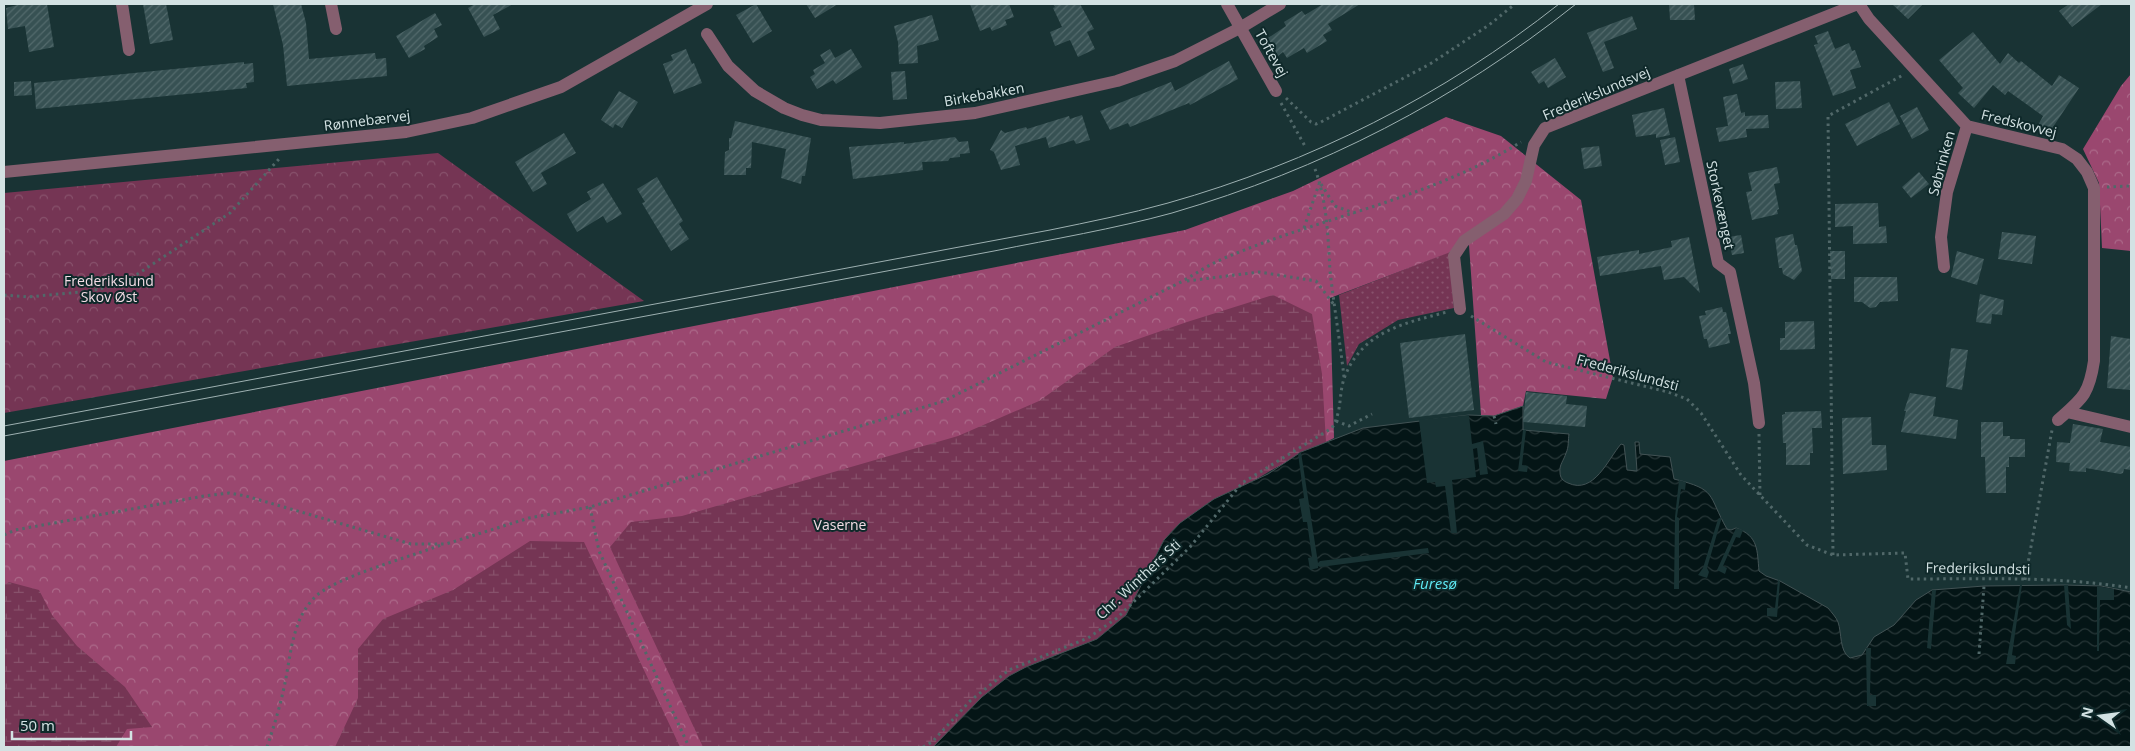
<svg xmlns="http://www.w3.org/2000/svg" width="2135" height="751" viewBox="0 0 2135 751" font-family="'Open Sans',sans-serif">
<defs>
<pattern id="grass-dots" width="8" height="8" patternUnits="userSpaceOnUse" patternTransform="scale(1.25)"><rect width="8" height="8" fill="#753554"/><path d="M2 2h.1M6 6h.1" fill="none" stroke="#88526c" stroke-width="1.8" stroke-linecap="round"/></pattern>
<pattern id="forest-crowns" width="20" height="18" patternUnits="userSpaceOnUse" patternTransform="scale(1.25)"><rect width="20" height="18" fill="#9a476f"/><path d="M2 6a3 3 0 1 1 6 0M12 15a3 3 0 1 1 6 0" fill="none" stroke="#ac6a8a"/></pattern>
<pattern id="wetland-marsh" width="20" height="14" patternUnits="userSpaceOnUse" patternTransform="scale(1.25)"><rect width="20" height="14" fill="#753554"/><path d="M1 5h8M5 5V1M11 12h8M15 12V8" fill="none" stroke="#88526c"/></pattern>
<pattern id="park-crowns" width="20" height="18" patternUnits="userSpaceOnUse" patternTransform="scale(1.25)"><rect width="20" height="18" fill="#753554"/><path d="M2 6a3 3 0 1 1 6 0M12 15a3 3 0 1 1 6 0" fill="none" stroke="#88526c"/></pattern>
<pattern id="water-waves" width="16" height="10" patternUnits="userSpaceOnUse" patternTransform="scale(1.25)"><rect width="16" height="10" fill="#041516"/><path d="M0 5q4-4 8 0t8 0" fill="none" stroke="#283738"/></pattern>
<pattern id="building-hatch" width="6" height="6" patternUnits="userSpaceOnUse" patternTransform="scale(1.25)"><rect width="6" height="6" fill="#375153"/><path d="M-1 1l2-2M0 6l6-6M5 7l2-2" fill="none" stroke="#536a6c"/></pattern>
</defs>
<rect width="100%" height="100%" fill="#193334"/>
<path fill="url(#grass-dots)" d="M1449,252L1454,308L1398,320L1359,344L1347,366L1339,295Z"/>
<path fill="url(#forest-crowns)" d="M2131,74V251L2102,248L2099,183L2083,149L2121,86Z
M1446,117L1501,136L1581,200L1613,377L1606,399L1526,391L1523,406L1494,416L1481,415L1469,245L1330,298L1334,438L1214,499L1180,523L933,747H4V461L1185,230L1293,191Z"/>
<path fill="url(#wetland-marsh)" d="M1273,295L1312,314L1322,374L1326,442L1298,454L1247,485L1214,499L1180,523L1164,540L1126,615L1097,639L933,747H703L610,547L631,522L682,516L958,436L1039,401L1115,347L1187,322Z
M530,541L584,542L680,747H335L358,698V649L383,619L453,590Z
M9,582L39,590L52,615L77,646L125,687L152,727L127,729L116,747H4V585Z"/>
<path fill="url(#park-crowns)" d="M438,153L644,301L4,413V193Z"/>
<path fill="url(#water-waves)" stroke="#425254" d="M1523,406V430L1569,434C1568,440 1569,447 1566,453C1564,460 1559,465 1560,472C1560,478 1563,481 1568,483C1594,495 1608,459 1621,444L1624,445L1627,470L1637,471L1635,442H1639L1640,454L1670,457L1674,479C1718,490 1707,494 1727,529L1731,530L1736,528C1759,536 1757,551 1759,571L1766,576L1780,581L1828,608C1832,613 1836,617 1838,622C1842,633 1839,651 1850,658L1862,655L1874,637L1894,625L1916,600L1932,590L1984,586L2064,585L2101,586L2131,592V747H933L982,697L1009,676L1026,667L1097,639L1126,615L1164,540L1180,523L1214,499L1268,474L1301,452L1363,428L1469,415L1494,416Z"/>
<path fill="#193334" d="M1469,415L1472,444L1483,441L1488,474L1480,475L1477,448L1473,449L1476,477L1452,480L1457,533H1451L1445,486L1436,487L1435,482L1427,483L1419,420Z
M1523,430H1526L1522,465L1528,466L1527,472L1518,471Z
M1301,452L1318,563L1320,561L1428,548L1429,553L1320,567L1318,566V568L1310,570L1308,558L1312,557L1307,522H1303L1299,499L1304,498L1298,454Z
M1679,480L1686,482L1685,490L1681,489L1677,517L1679,518V589H1674L1675,517Z
M1722,517L1707,568L1709,572L1707,578L1698,575L1703,568L1718,519Z
M1736,528L1743,530L1740,538L1736,537L1723,566L1727,568L1725,574L1717,570Z
M1778,580L1780,581L1777,617L1767,616V608H1775Z
M2020,585H2022L2012,655L2016,656L2015,664H2006Z
M2064,585H2068L2071,629L2067,625Z
M2097,586L2114,589V600H2100L2099,651H2097Z
M1932,590H1936L1931,649L1927,648Z
M1866,648H1871L1870,695H1876V706H1867Z"/>
<path fill="url(#building-hatch)" d="M21,4H47L54,47L29,52L25,26L8,29L6,8Z
M143,4H166L173,40L150,44Z
M273,4H301L306,23L309,59L375,53L376,59L386,58L387,76L287,86L283,45Z
M475,4H513L493,15L500,29L484,37L468,8Z
M756,4L772,31L753,43L736,15Z
M806,4H838L815,18Z
M970,4H1009L1014,17L1005,20L1007,25L992,31L990,27L980,31Z
M1053,4H1080L1094,29L1087,32L1095,49L1078,57L1070,40L1055,46L1050,32L1062,27L1053,8L1055,7Z
M1323,4H1360L1328,24L1332,30L1323,35L1327,41L1307,53L1304,48L1287,58L1283,52L1278,56L1268,38L1286,26L1284,22L1302,11L1305,15Z
M1669,4H1694L1695,20H1670Z
M1892,4H1923L1908,19Z
M2069,4H2102L2072,27L2059,11Z
M435,13L442,25L434,29L438,37L424,46L425,49L409,58L396,36Z
M932,15L939,40L917,46L918,63L899,64L898,42L894,26Z
M1632,16L1637,29L1604,42L1614,68L1603,72L1587,33Z
M1828,31L1835,49L1849,43L1852,51L1855,50L1861,67L1850,70L1856,88L1833,96L1814,45L1818,44L1815,36Z
M1973,32L2000,64L2008,53L2019,63L2021,61L2052,86L2059,75L2079,88L2047,136L2036,129L2043,116L2008,91L2005,95L1993,85L1974,108L1958,93L1963,88L1939,60Z
M686,49L692,64L694,63L702,83L674,94L663,64L673,60L671,55Z
M830,49L835,58L851,49L862,67L836,84L833,80L817,89L810,77L815,74L813,70L825,63L820,55Z
M1555,58L1566,77L1548,88L1544,81L1539,84L1531,72Z
M1229,61L1238,79L1190,105L1189,103L1130,127L1128,123L1110,130L1100,111L1171,82L1175,91Z
M244,62V64L253,63L254,82L246,83L247,88L36,109L34,83Z
M1743,64L1748,79L1733,84L1729,69Z
M905,71L907,99L893,100L891,72Z
M31,81L32,95L14,96V82Z
M1800,81L1802,108L1776,109L1775,82Z
M619,91L638,102L622,128L615,124L613,128L601,120Z
M1737,94L1741,113L1745,112V116L1768,115L1769,128L1746,129L1747,137L1719,142L1716,128L1728,126L1723,97Z
M1889,102L1900,124L1857,146L1845,124Z
M1917,107L1929,130L1912,139L1900,116Z
M1664,108L1670,135L1656,138V134L1636,137L1632,115Z
M1082,115L1090,140L1076,144L1074,140L1049,148L1046,137L1015,146L1020,165L1001,170L994,152L990,150L1001,130L1005,133L1026,127L1027,129L1069,116L1070,119Z
M735,121L811,138L805,176H802L801,184L781,178L786,149L752,142L751,168H746V175H724L725,152L729,150V138H731Z
M564,133L576,153L541,173L547,184L533,192L515,162Z
M955,137L959,142L968,141L970,153L960,154V157L950,158L948,161L922,162L923,170L853,179L849,147L904,142V144Z
M1675,137L1680,162L1665,165L1660,140Z
M1599,146L1602,166L1584,169L1581,148Z
M1777,167L1780,183L1774,184L1779,209L1777,210L1778,214L1752,220L1746,192L1752,191L1748,173Z
M1919,172L1929,184L1911,198L1902,187Z
M657,177L683,221L679,224L689,239L671,251L642,203L645,202L637,189Z
M603,183L622,214L607,223L603,216L577,232L567,214L591,199L587,192Z
M1878,203L1879,227L1886,226L1887,243L1853,244V226L1835,227V204Z
M2002,232L2036,236L2032,264L1998,259Z
M1793,234L1795,245H1797L1802,271L1794,280L1783,274L1782,268H1779L1775,238Z
M1741,235L1744,253L1732,255L1728,237Z
M1689,237L1700,293L1684,277L1664,280L1661,266L1600,276L1597,257L1639,250V254L1672,247L1671,241Z
M1830,251H1845V279H1831Z
M1957,251L1984,259L1977,285L1951,277Z
M1854,277H1897L1898,301L1880,302L1876,307L1870,308L1862,302H1854Z
M1980,294L2004,300L2002,315L1992,314L1991,324L1976,322Z
M1722,307L1723,312H1726L1731,334H1728L1730,343L1709,348L1707,339H1704L1699,316L1706,315L1705,311Z
M1814,321L1815,349L1780,350V338H1785V322Z
M1465,334L1474,410L1409,418L1400,343Z
M2111,336L2131,339V390L2107,388Z
M1951,348L1968,350L1962,390L1946,387Z
M1526,392L1567,396L1566,404L1587,406L1585,427L1523,422Z
M1910,393L1936,397L1933,416L1958,420L1956,439L1901,432L1906,411H1904Z
M1821,411L1822,428H1812L1813,453H1810V465H1786V443H1783L1782,415L1785,414V412Z
M1871,417L1872,445H1886L1887,470L1843,474L1842,418Z
M1981,422H2003V436H2010V439H2025V457H2009V467H2006V493H1986L1985,457H1981Z
M2073,424L2103,429L2100,442L2131,447V470L2124,469L2123,473L2120,474L2086,468V472L2069,471L2070,463L2056,462L2057,442L2070,443Z"/>
<g fill="none" stroke-linecap="round" stroke-linejoin="round">
<path stroke="#516869" stroke-width="3" stroke-dasharray="2.5 4" stroke-linecap="butt" d="M1286,98L1311,122L1316,124L1321,122L1430,64L1489,25L1515,4
M1281,103L1306,148
M1315,169C1327,201 1328,237 1330,271C1334,306 1340,342 1344,377
M1321,184L1335,206L1354,213
M2107,187L2131,186
M1304,228L1319,184
M1187,281L1259,272L1316,281L1335,306
M4,295L28,297L91,291L124,283L230,213L279,159
M1471,316L1546,362L1668,392L1687,399L1701,413L1741,475L1807,545L1833,555L1905,553L1908,579C1982,579 2058,576 2131,588
M1494,416L1496,424
M1336,421L1349,426L1372,414
M1759,434L1760,496
M590,507L599,551L689,747
M4,535L15,530L204,496L229,493L246,496L411,544H446L529,518L590,507L944,401L1183,281C1195,274 1207,266 1220,260C1319,217 1428,200 1521,142
M1833,555L1828,116L1903,75
M2025,580L2052,430
M1979,654L1984,586
M267,747C273,729 279,710 283,692C291,660 290,623 314,598C332,578 413,556 441,545
M923,747L932,742L970,701L1009,670L1088,638L1117,618L1190,547L1242,483L1332,428C1343,409 1338,394 1345,376C1363,331 1405,323 1447,312"/>
<path stroke="#855f6f" stroke-width="12" d="M122,4L129,50
M331,4L336,29
M1227,4L1276,91
M1859,4L1869,19L1967,126L2062,149L2077,159L2087,172L2094,188V361C2089,395 2082,399 2058,420
M707,34L728,66L755,91L784,108L802,115L821,120L880,123L975,113L1117,81L1175,61L1240,28L1280,4
M1678,75L1718,263L1730,272L1754,383L1759,423
M4,172L406,132L472,118L561,87L707,4
M1944,267L1941,237L1947,192L1967,126
M1460,309L1454,256L1464,241L1504,214L1517,199L1526,181L1534,145L1545,128L1858,4
M2067,412L2131,427"/>
<path stroke="#9db0b1" stroke-width="1" d="M4,426L1050,230C1089,222 1129,214 1168,203C1310,163 1444,95 1559,4
M4,436L994,251C1053,239 1114,229 1172,213C1322,169 1454,101 1576,4"/>
</g>
<g text-anchor="middle" dominant-baseline="central" stroke-width="4" stroke-linejoin="round" paint-order="stroke">
<g font-size="14" fill="#d3e2e3" stroke="#0f292a">
<text transform="translate(1272 53) rotate(61)">Toftevej</text>
<text transform="translate(1596 93) rotate(-23)">Frederikslundsvej</text>
<text transform="translate(984 94) rotate(-10)">Birkebakken</text>
<text transform="translate(367 120) rotate(-7)">Rønnebærvej</text>
<text transform="translate(2019 123) rotate(14)">Fredskovvej</text>
<text transform="translate(1941 163) rotate(-75)">Søbrinken</text>
<text transform="translate(1721 205) rotate(78)">Storkevænget</text>
<text transform="translate(1628 372) rotate(15)">Frederikslundsti</text>
<text transform="translate(1978 568) rotate(1)">Frederikslundsti</text>
<text transform="translate(1138 579) rotate(-43)">Chr. Winthers Sti</text>
</g>
<g font-size="14" fill="#f4dce5" stroke="#0f292a">
<text x="109" y="280">Frederikslund<tspan x="109" dy="16">Skov Øst</tspan></text>
<text x="840" y="524">Vaserne</text>
</g>
<g font-size="15" font-style="italic" fill="#5feaf4" stroke="#0f292a">
<text x="1435" y="583">Furesø</text>
</g>
</g>
<rect width="2135" height="751" fill="none" stroke="#d3e2e3" stroke-width="10"/>
<g transform="translate(2100 716) rotate(284)" stroke="#0f292a" stroke-width="4" paint-order="stroke">
<path d="M0-4L9 19L0 12L-9 19Z" fill="#d3e2e3"/>
<text y="-8" font-size="14" font-weight="bold" text-anchor="middle" fill="#d3e2e3">N</text>
</g>
<path d="M12 731v8h119v-8" fill="none" stroke="#d3e2e3" stroke-width="2.5"/>
<text x="20" y="731" font-size="15" fill="#d3e2e3" stroke="#0f292a" stroke-width="4" paint-order="stroke">50 m</text>
</svg>
